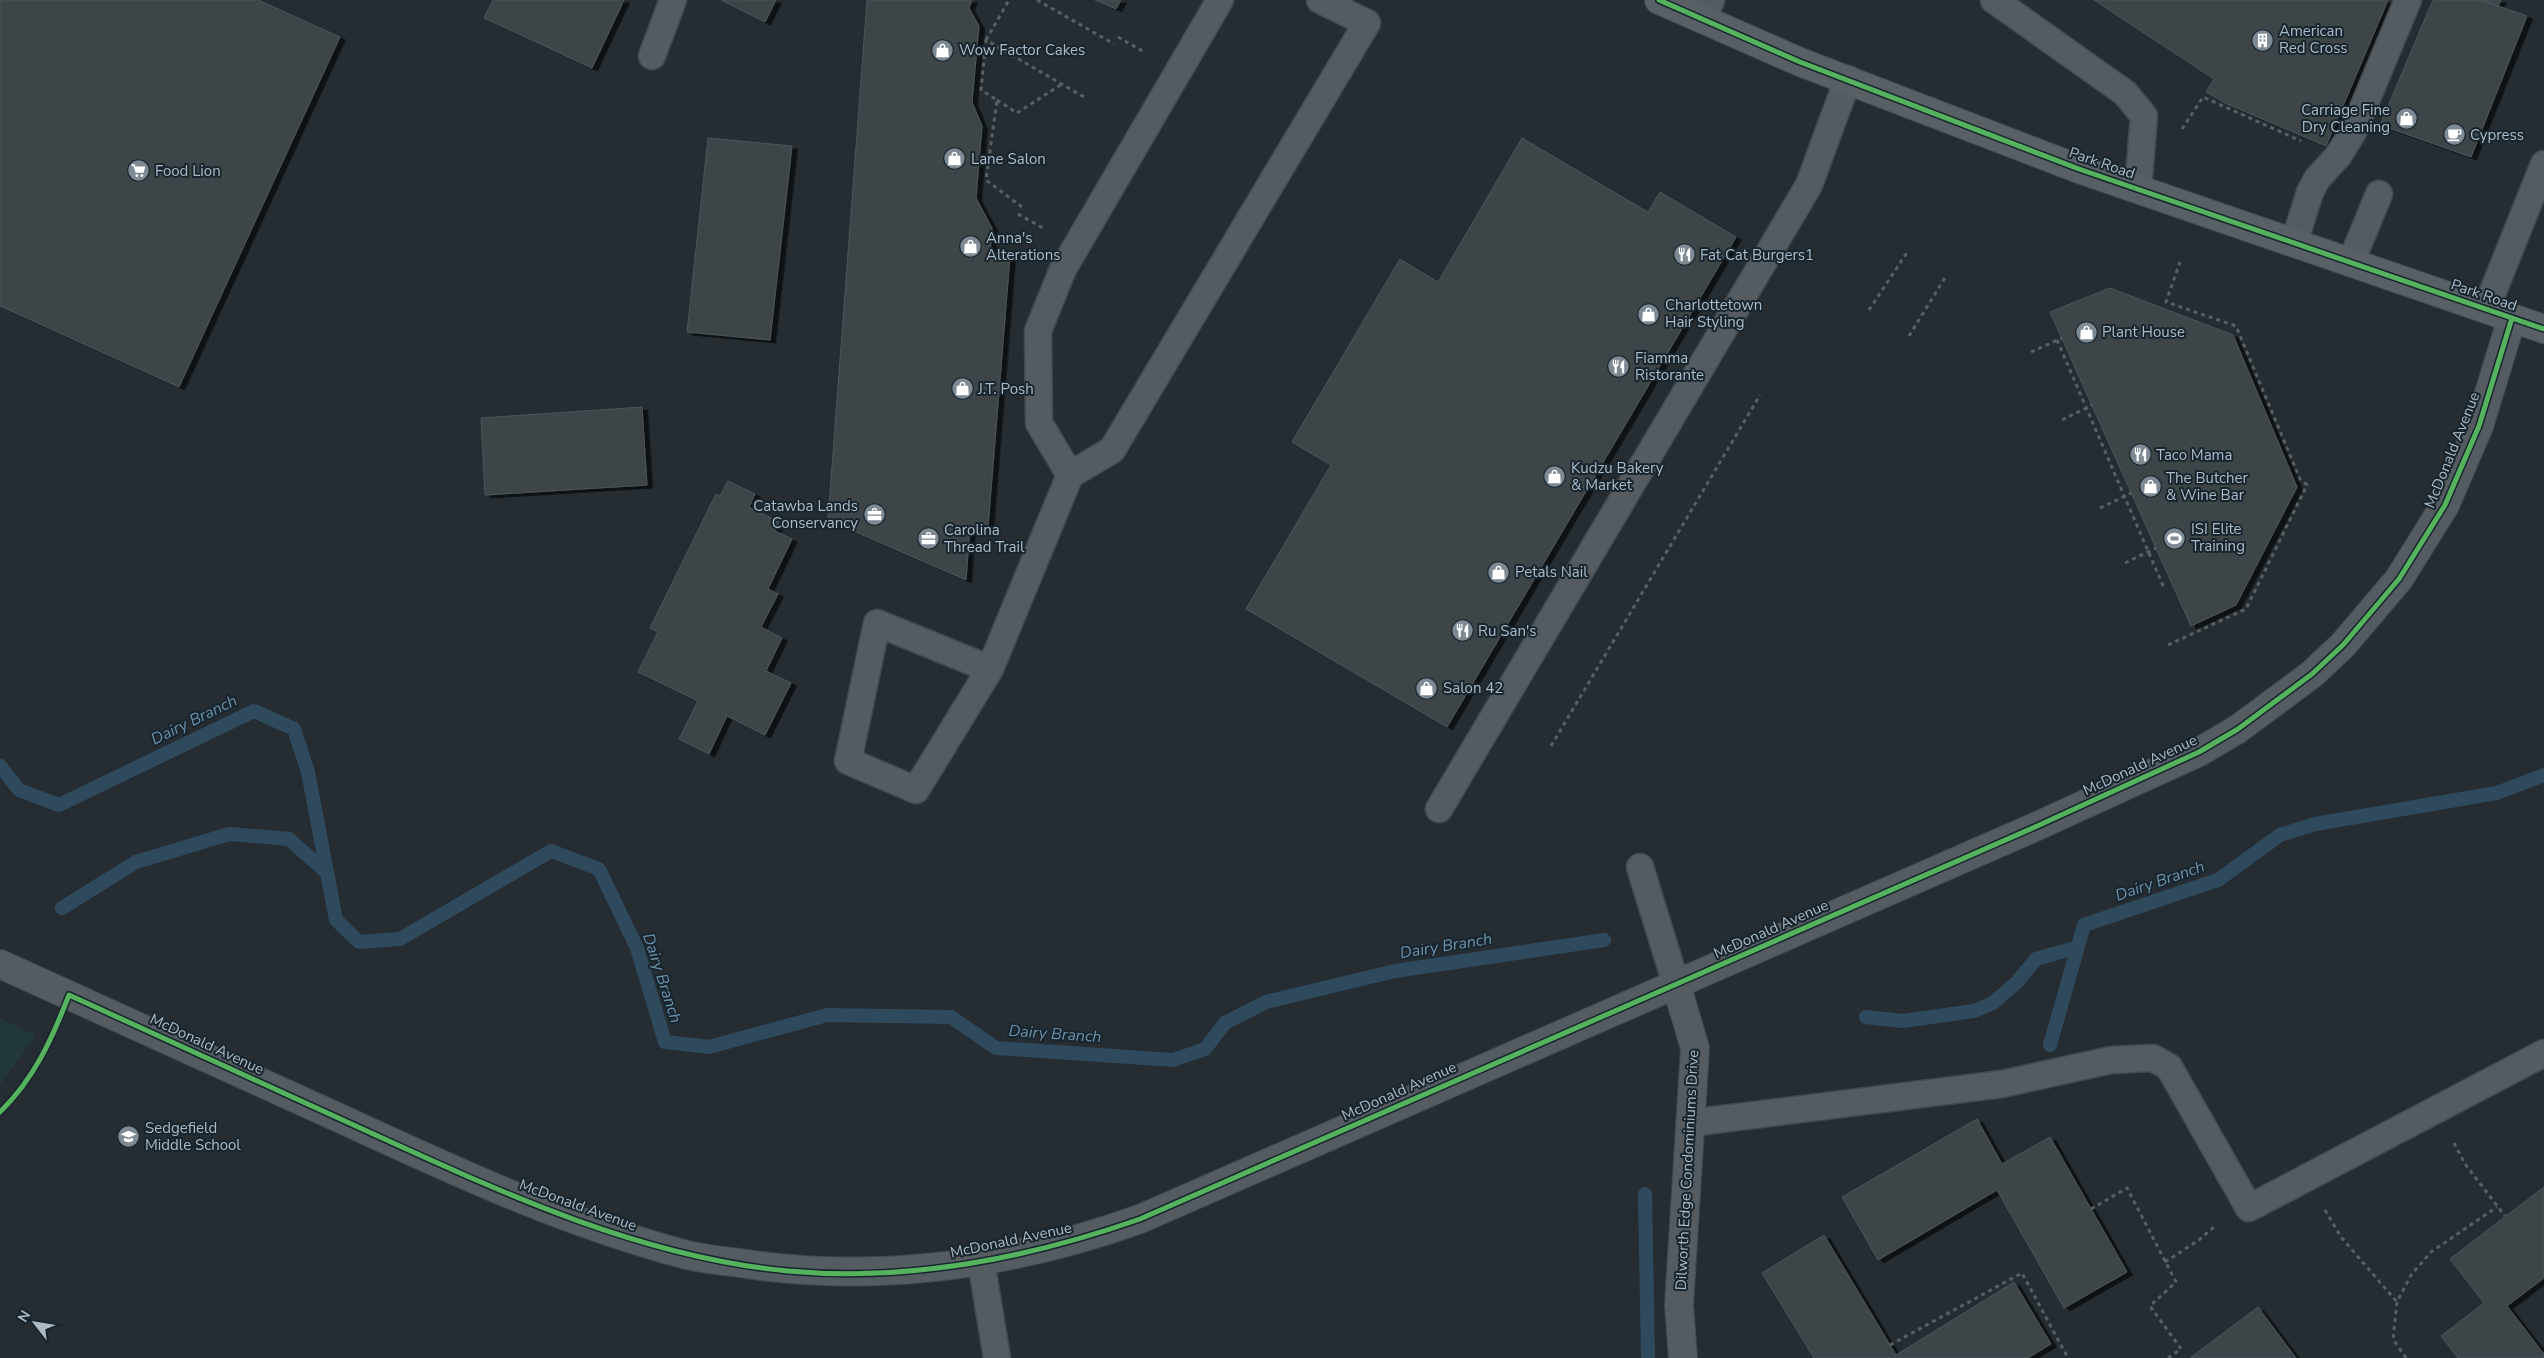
<svg xmlns="http://www.w3.org/2000/svg" width="2544" height="1358" viewBox="0 0 2544 1358" font-family="'Nunito Sans',sans-serif">
<defs>
<filter id="shadow"><feDropShadow dx="5.5" dy="3" stdDeviation="0" flood-color="#0009"/></filter>
</defs>
<rect width="100%" height="100%" fill="#252d33"/>
<path fill="#223838" d="M0,1018L36,1035L0,1085Z"/>
<g fill="none" stroke-linecap="round" stroke-linejoin="round">
<path stroke="#304a5d" stroke-width="14" d="M0,766L19,790L59,805L254,711L294,729L308,772L336,920L359,942L400,939L551,851L599,869L637,948L665,1042L709,1047L827,1015L951,1017L996,1048L1173,1060L1205,1049L1225,1023L1266,1002L1395,971L1604,940
M62,908L136,862L229,834L289,839L326,872
M1866,1017L1903,1021L1974,1011L1993,1003L2017,982L2036,959L2078,947
M2050,1045L2084,925L2218,880L2280,835L2315,824L2497,793L2544,775
M1645,1194L1648,1358"/>
</g>
<path fill="#3d4449" stroke="#4c555c" filter="url(#shadow)" d="M0,0H258L340,37L179,387L0,306Z
M493,0H624L592,68L484,18Z
M721,0H776L765,22Z
M867,0H972L969,8L979,26L972,102L982,126L976,198L992,228L990,254L1010,256L988,527L970,526L966,580L828,520Z
M1095,0H1121L1116,9Z
M2094,0H2388L2326,146L2227,104L2206,92L2214,79Z
M2433,0H2481L2527,16L2471,157L2380,125Z
M2481,0H2501L2498,6Z
M708,138L792,146L770,340L687,332Z
M1522,138L1648,212L1660,192L1736,237L1447,727L1246,609L1331,465L1292,442L1400,259L1438,282Z
M2110,288L2233,335L2297,487L2236,605L2191,626L2050,312Z
M642,407L647,485L485,495L481,418Z
M728,481L755,494L749,507L779,522L775,531L792,539L768,589L778,594L761,627L782,638L766,671L791,683L765,735L727,716L709,754L679,739L698,701L638,672L658,632L650,628L716,494L720,496Z
M1977,1119L2002,1164L2050,1137L2127,1272L2064,1308L1997,1190L1878,1260L1842,1197Z
M2544,1187V1278L2507,1306L2544,1354V1358H2458L2441,1336L2484,1303L2450,1259Z
M1824,1235L1896,1355L2014,1282L2051,1344L2028,1358H1814L1762,1273Z
M2258,1307L2296,1358H2190Z"/>
<g fill="none" stroke-linecap="round" stroke-linejoin="round">
<defs>
<path id="lane" d="M1994,0L2125,93L2144,116L2138,189
M1703,19L1711,0
M652,56L673,0
M2294,243L2310,192L2317,179L2338,156L2353,132L2408,0
M2351,262L2379,194
M2486,309L2544,164
M1070,475L1112,450L1367,23L1320,0
M990,669L877,623L848,761L916,790L990,669L1070,475L1039,423L1038,331L1063,269L1220,0
M1439,809L1809,185L1848,79
M1640,867L1676,984
M1690,1123L2002,1084L2111,1060L2153,1058L2169,1067L2249,1208L2544,1053
M981,1261L997,1358"/>
<path id="street" d="M0,964C116,1017 232,1070 348,1122C458,1173 569,1224 687,1255C704,1259 723,1261 740,1263C876,1284 1011,1265 1140,1219L2035,827L2199,752L2238,729L2312,674L2343,645L2399,579L2445,505L2479,426L2512,318
M1676,984L1695,1048L1679,1305L1683,1358"/>
<path id="secondary" d="M1659,0L1800,62L2079,169L2544,329"/>
</defs>
<use href="#lane" stroke="#42494e" stroke-width="29"/>
<use href="#street" stroke="#42494e" stroke-width="30"/>
<use href="#secondary" stroke="#42494e" stroke-width="30"/>
<path stroke="#586064" stroke-width="3" stroke-dasharray="4 4" stroke-linecap="butt" d="M1037,0L1114,44
M1118,37L1146,53
M986,40L1009,0
M997,100L1017,113L1062,84
M2182,129L2203,97L2301,141
M1022,207L986,180L997,100L981,90L986,40L1084,97
M1018,214L1043,228
M1869,310L1908,251
M1909,336L1946,276
M2057,340L2164,588
M2031,352L2062,338
M2062,420L2092,405
M2100,508L2131,493
M2125,563L2156,548
M2168,645L2246,609L2307,485L2300,479L2236,326L2166,302L2180,262
M1551,746L1760,395
M2454,1143L2465,1164L2505,1216
M2091,1209L2127,1188L2176,1282L2150,1306L2181,1349L2168,1358
M2325,1210L2341,1237L2397,1302
M2165,1262L2199,1240L2215,1226
M1890,1345L2022,1273L2068,1358
M2406,1358L2393,1339L2397,1302L2411,1275L2431,1252L2497,1207"/>
<use href="#lane" stroke="#545c62" stroke-width="26"/>
<use href="#street" stroke="#545c62" stroke-width="28"/>
<use href="#secondary" stroke="#586066" stroke-width="28"/>
<defs>
<path id="cycleway" d="M1659,0L1800,62L2079,169L2544,329
M0,1112C34,1079 52,1039 69,995C169,1041 269,1086 369,1132C503,1193 640,1257 788,1271C907,1282 1029,1258 1140,1219L2035,827L2199,752L2238,729L2312,674L2343,645L2399,579L2445,505L2479,426L2512,318"/>
</defs>
<use href="#cycleway" stroke="#18252e" stroke-width="8"/>
<use href="#cycleway" stroke="#56b35d" stroke-width="5"/>
</g>
<defs>
<symbol id="building-disc" viewBox="-11 -11 22 22"><circle r="9.5" fill="#7d8993" stroke="#18252e"/><path d="M-4-6H4V6H1V3H-1V6H-4ZM-2.5-4.3h1.7v1.8h-1.7ZM.8-4.3h1.7v1.8H.8ZM-2.5-1h1.7V.8h-1.7ZM.8-1h1.7V.8H.8Z" fill="#fff"/></symbol>
<symbol id="shop-disc" viewBox="-11 -11 22 22"><circle r="9.5" fill="#7d8993" stroke="#18252e"/><path d="M-5-2.5h2.3a2.7 3.5 0 0 1 5.4 0H5L5.5 6h-11ZM-1.5-2.5h3a1.5 2.3 0 0 0-3 0Z" fill="#fff"/></symbol>
<symbol id="cafe-disc" viewBox="-11 -11 22 22"><circle r="9.5" fill="#7d8993" stroke="#18252e"/><path d="M-5.5-4.5H6V0H3Q3 3.5 0 3.5H-2.5Q-5.5 3.5-5.5 0ZM3-3.2v2h1.7v-2ZM-6 4.5H4V6H-6Z" fill="#fff"/></symbol>
<symbol id="supermarket-disc" viewBox="-11 -11 22 22"><circle r="9.5" fill="#7d8993" stroke="#18252e"/><path d="M-6-5.5h2.5l.6 2H6L4.5 2H-2.5L-4.4-4H-6ZM-1.5 3.2a1.3 1.3 0 1 0 .1 0ZM3 3.2a1.3 1.3 0 1 0 .1 0Z" fill="#fff"/></symbol>
<symbol id="restaurant-disc" viewBox="-11 -11 22 22"><circle r="9.5" fill="#7d8993" stroke="#18252e"/><path d="M-5-6h1v4h1v-4h1v4h1v-4h1v5L-1.5 .5V6h-2V.5L-5-1ZM5-6V6H3V1.5H1.5Q1.5-4 5-6Z" fill="#fff"/></symbol>
<symbol id="office-disc" viewBox="-11 -11 22 22"><circle r="9.5" fill="#7d8993" stroke="#18252e"/><path d="M-6-3h4V-5.5h4V-3h4V5H-6ZM-1-4.5V-3h2v-1.5ZM-6 0V1H6V0Z" fill="#fff"/></symbol>
<symbol id="stadium-disc" viewBox="-11 -11 22 22"><circle r="9.5" fill="#7d8993" stroke="#18252e"/><path d="M0-5a6.5 5 0 1 0 0 10a6.5 5 0 1 0 0-10ZM-3.5-1.8h7v3.6h-7Z" fill="#fff"/></symbol>
<symbol id="school-disc" viewBox="-11 -11 22 22"><circle r="9.5" fill="#7d8993" stroke="#18252e"/><path d="M0-5L7-2L0 1L-7-2ZM-4 1L0 2.5L4 1V4Q0 6-4 4Z" fill="#fff"/></symbol>
</defs>
<g fill-rule="evenodd">
<use href="#building-disc" x="2250" y="28" width="25" height="25"/>
<use href="#shop-disc" x="930" y="38" width="25" height="25"/>
<use href="#shop-disc" x="2394" y="106" width="25" height="25"/>
<use href="#cafe-disc" x="2442" y="122" width="25" height="25"/>
<use href="#shop-disc" x="942" y="146" width="25" height="25"/>
<use href="#supermarket-disc" x="126" y="158" width="25" height="25"/>
<use href="#shop-disc" x="958" y="234" width="25" height="25"/>
<use href="#restaurant-disc" x="1672" y="242" width="25" height="25"/>
<use href="#shop-disc" x="1636" y="302" width="25" height="25"/>
<use href="#shop-disc" x="2074" y="320" width="25" height="25"/>
<use href="#restaurant-disc" x="1606" y="354" width="25" height="25"/>
<use href="#shop-disc" x="950" y="376" width="25" height="25"/>
<use href="#restaurant-disc" x="2128" y="442" width="25" height="25"/>
<use href="#shop-disc" x="1542" y="464" width="25" height="25"/>
<use href="#shop-disc" x="2138" y="474" width="25" height="25"/>
<use href="#office-disc" x="862" y="502" width="25" height="25"/>
<use href="#stadium-disc" x="2162" y="526" width="25" height="25"/>
<use href="#office-disc" x="916" y="526" width="25" height="25"/>
<use href="#shop-disc" x="1486" y="560" width="25" height="25"/>
<use href="#restaurant-disc" x="1450" y="618" width="25" height="25"/>
<use href="#shop-disc" x="1414" y="676" width="25" height="25"/>
<use href="#school-disc" x="116" y="1124" width="25" height="25"/>
</g>
<g text-anchor="middle" dominant-baseline="central" stroke-width="4" stroke-linejoin="round" paint-order="stroke">
<g font-size="15" fill="#adbbc6" stroke="#18252e" text-anchor="start">
<text x="2279" y="31">American<tspan x="2279" dy="17">Red Cross</tspan></text>
<text x="959" y="50">Wow Factor Cakes</text>
<text x="2390" y="110" text-anchor="end">Carriage Fine<tspan x="2390" dy="17">Dry Cleaning</tspan></text>
<text x="2470" y="135">Cypress</text>
<text x="971" y="159">Lane Salon</text>
<text x="155" y="171">Food Lion</text>
<text x="986" y="238">Anna's<tspan x="986" dy="17">Alterations</tspan></text>
<text x="1700" y="255">Fat Cat Burgers1</text>
<text x="1665" y="305">Charlottetown<tspan x="1665" dy="17">Hair Styling</tspan></text>
<text x="2102" y="332">Plant House</text>
<text x="1635" y="358">Fiamma<tspan x="1635" dy="17">Ristorante</tspan></text>
<text x="978" y="389">J.T. Posh</text>
<text x="2156" y="455">Taco Mama</text>
<text x="1571" y="468">Kudzu Bakery<tspan x="1571" dy="17">&amp; Market</tspan></text>
<text x="2166" y="478">The Butcher<tspan x="2166" dy="17">&amp; Wine Bar</tspan></text>
<text x="858" y="506" text-anchor="end">Catawba Lands<tspan x="858" dy="17">Conservancy</tspan></text>
<text x="2191" y="529">ISI Elite<tspan x="2191" dy="17">Training</tspan></text>
<text x="944" y="530">Carolina<tspan x="944" dy="17">Thread Trail</tspan></text>
<text x="1515" y="572">Petals Nail</text>
<text x="1478" y="631">Ru San's</text>
<text x="1443" y="688">Salon 42</text>
<text x="145" y="1128">Sedgefield<tspan x="145" dy="17">Middle School</tspan></text>
</g>
<g font-size="15" fill="#adbbc6" stroke="#18252e">
<text transform="translate(2102 163) rotate(19)">Park Road</text>
<text transform="translate(2484 295) rotate(19)">Park Road</text>
<text transform="translate(2452 450) rotate(-68)">McDonald Avenue</text>
<text transform="translate(2140 765) rotate(-25)">McDonald Avenue</text>
<text transform="translate(1771 929) rotate(-24)">McDonald Avenue</text>
<text transform="translate(207 1044) rotate(25)">McDonald Avenue</text>
<text transform="translate(1399 1091) rotate(-24)">McDonald Avenue</text>
<text transform="translate(1687 1170) rotate(-87)">Dilworth Edge Condominiums Drive</text>
<text transform="translate(578 1205) rotate(20)">McDonald Avenue</text>
<text transform="translate(1011 1240) rotate(-12)">McDonald Avenue</text>
</g>
<g font-size="16" font-style="italic" fill="#6b92ab" stroke="#18252e">
<text transform="translate(194 720) rotate(-26)">Dairy Branch</text>
<text transform="translate(2160 881) rotate(-19)">Dairy Branch</text>
<text transform="translate(1446 946) rotate(-9)">Dairy Branch</text>
<text transform="translate(662 978) rotate(72)">Dairy Branch</text>
<text transform="translate(1055 1034) rotate(4)">Dairy Branch</text>
</g>
</g>
<g transform="translate(35 1323) rotate(301)" stroke="#18252e" stroke-width="4" paint-order="stroke">
<path d="M0-4L9 19L0 12L-9 19Z" fill="#adbbc6"/>
<text y="-8" font-size="14" font-weight="bold" text-anchor="middle" fill="#adbbc6">N</text>
</g>
</svg>
